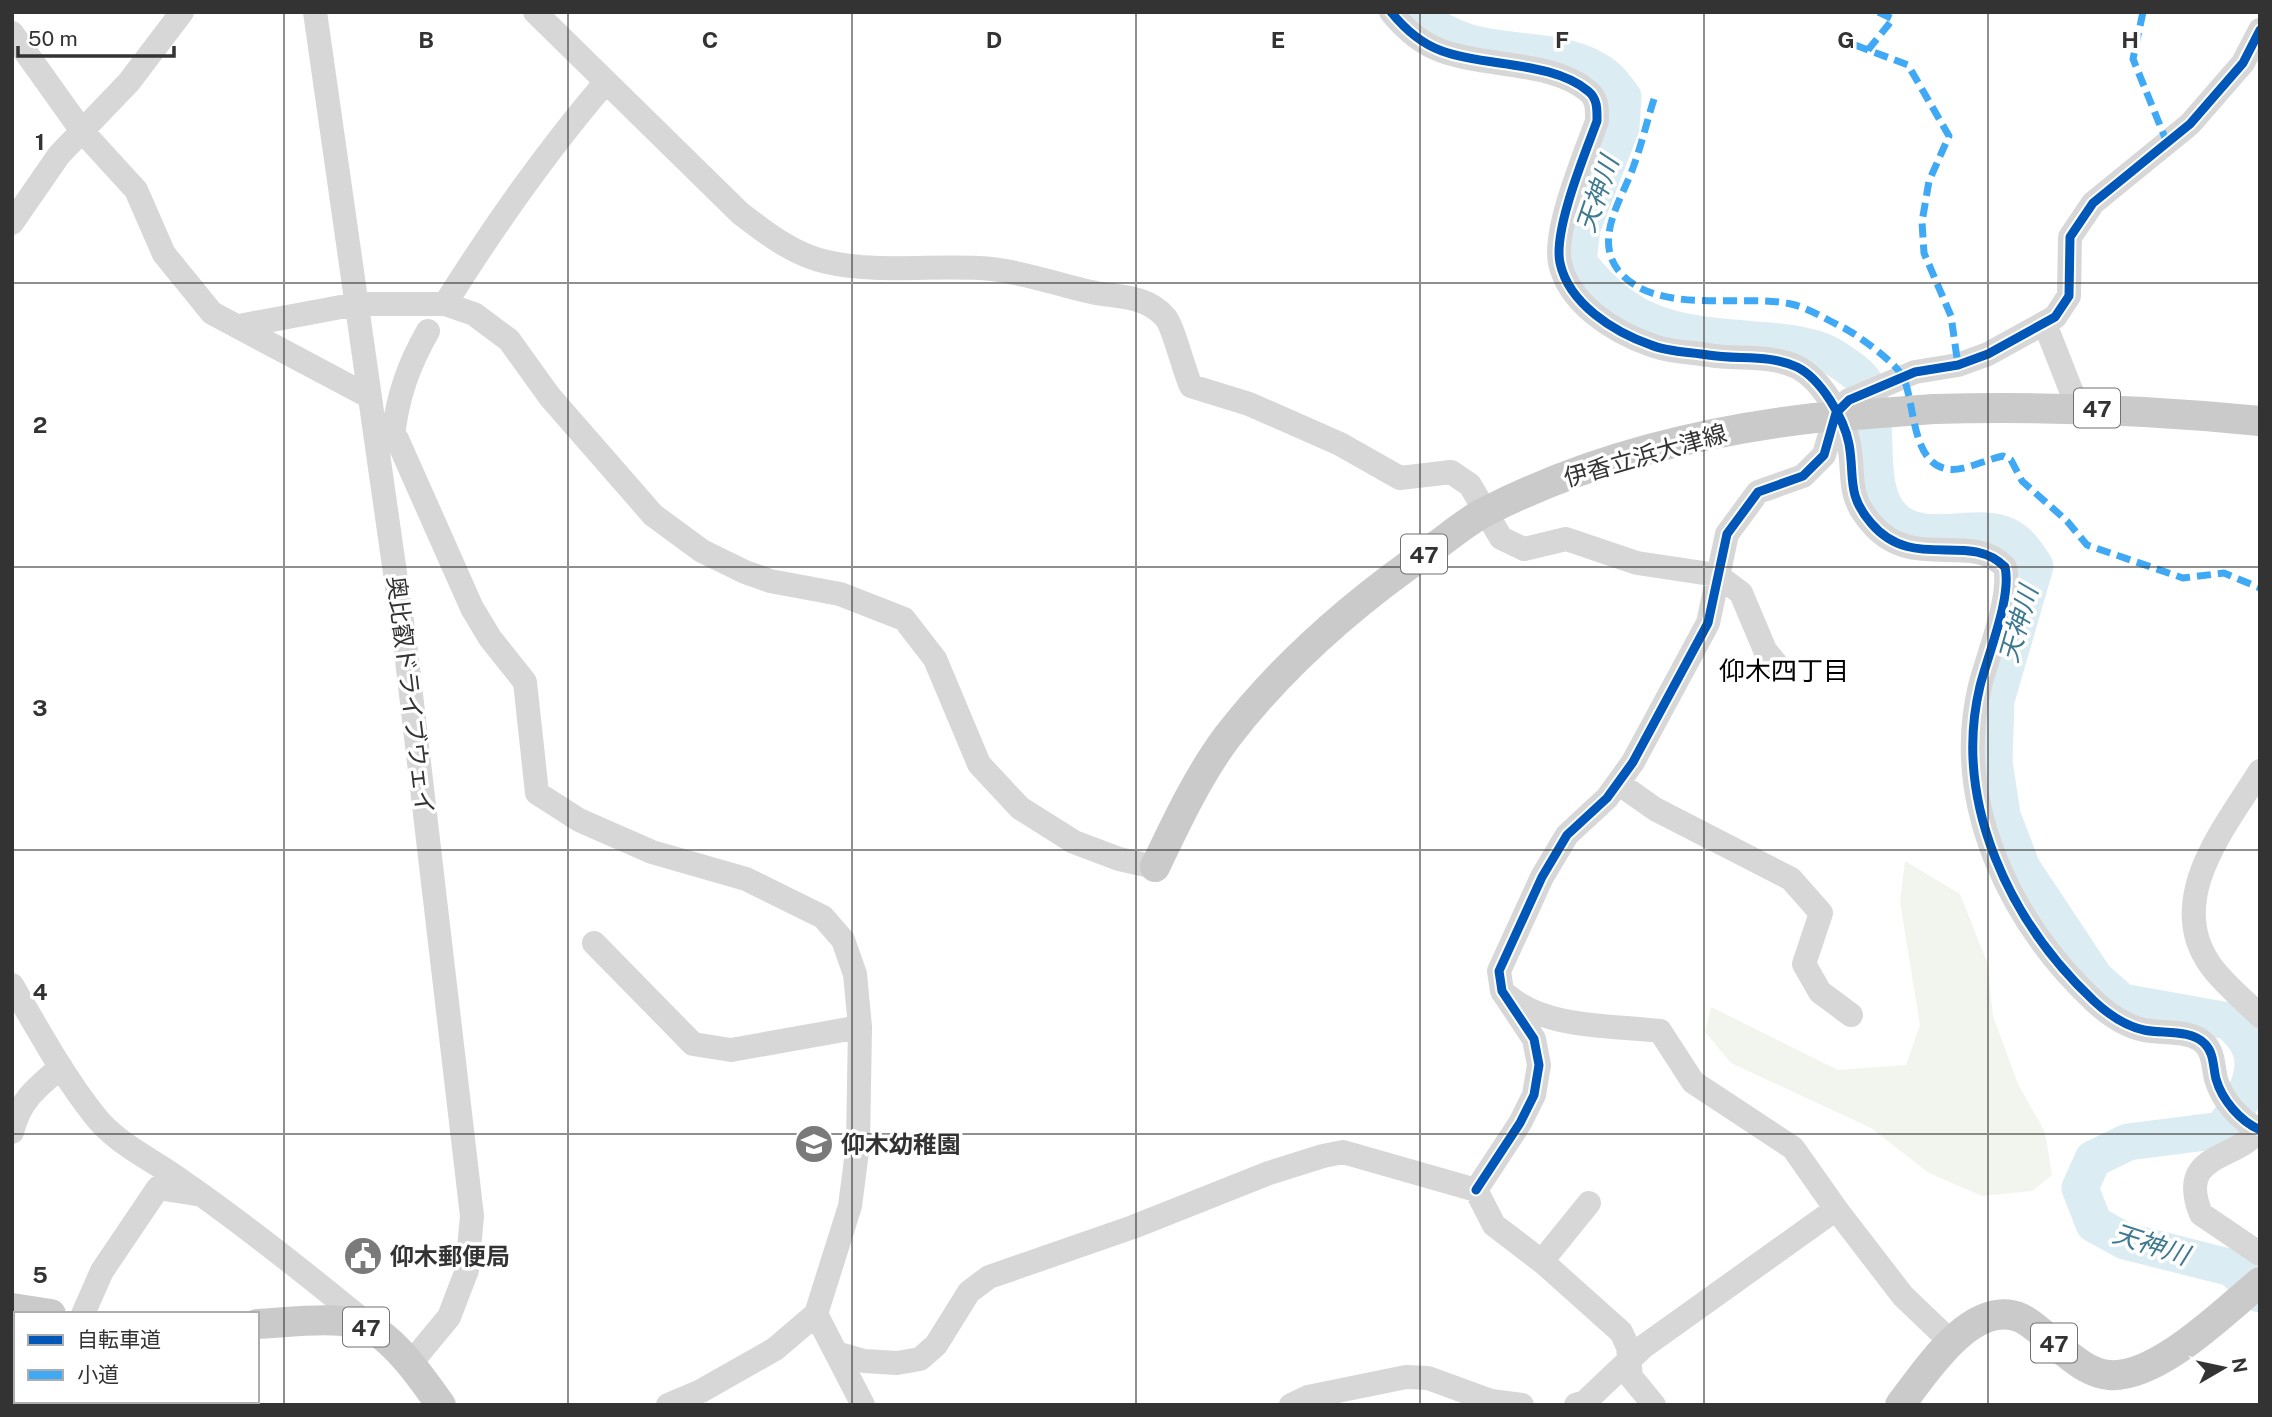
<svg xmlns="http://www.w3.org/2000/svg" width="2272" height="1417" viewBox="0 0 2272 1417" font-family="'Public Sans','Noto Sans JP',sans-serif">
<rect width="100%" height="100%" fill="#fff"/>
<path fill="#f2f5ed" d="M1905,861L1960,894L1987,962L1993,1016L2018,1084L2045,1132L2052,1175L2032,1191L1982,1196L1929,1173L1871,1128L1731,1063L1705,1032L1711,1007L1838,1070L1906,1065L1920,1025L1900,902Z"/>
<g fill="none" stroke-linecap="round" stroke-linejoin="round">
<path stroke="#dbecf2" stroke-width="37" d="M1417,12C1474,70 1552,35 1605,76C1612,81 1617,90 1623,97L1621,127L1582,228L1578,262C1635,335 1684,334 1769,341C1789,343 1819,346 1835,358C1844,364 1859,373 1864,382C1884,418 1861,489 1894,519C1924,546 1972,523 2002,534C2018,539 2026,553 2035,566L1996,700L1994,762L2002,815L2022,868L2095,978L2122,1002L2228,1021C2272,1055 2250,1092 2222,1130L2128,1142L2093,1159L2080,1188L2094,1224L2125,1241L2232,1268L2260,1294"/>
<path stroke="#d7d7d7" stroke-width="24" d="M315,12L405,643L472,1216L467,1270L449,1317L410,1364
M535,12L740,213C766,233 794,255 827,262C879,274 939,264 992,269C1027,273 1062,286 1096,293C1120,297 1147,296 1165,317C1173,325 1184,371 1191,386L1249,404L1340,444L1400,478L1451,472L1470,485L1501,538L1524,549L1566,539L1637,563L1717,575L1741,593L1765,650L1778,666
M1391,12C1404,28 1422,44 1442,51C1485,67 1553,61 1588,91C1598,99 1597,110 1597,121C1585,154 1553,230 1560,263C1569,304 1614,332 1651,345C1668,352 1690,352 1708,355C1738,360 1769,354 1797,367C1821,379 1844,418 1849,444C1855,477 1846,494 1871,523C1913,573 1969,530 2005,567C2012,597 1988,654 1980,686C1952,802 2010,922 2094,1001C2108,1014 2125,1026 2144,1030C2162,1034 2191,1029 2205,1044C2214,1053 2213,1067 2216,1079C2222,1100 2240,1121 2260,1130
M12,33L82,131L136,190L164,254L212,313L370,397
M12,223L59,155L129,82L182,12
M445,304C494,226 545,153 605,83
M2045,324L2078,408
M239,326L357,304H445L474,314L509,340L550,397L653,515L702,551L745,572L770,581L840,594L904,619L935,659L979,764L1020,808L1074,842L1119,859L1155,867
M375,433L388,431L397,439L472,608L490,638L525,682L537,793L579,820L652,852L746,879L823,917L843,940L855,974L860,1027L858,1144L850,1206L816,1314L775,1349L701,1391L668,1405
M393,435C398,396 408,366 428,331
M2260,771C2226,826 2163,900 2211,966C2224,984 2244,1000 2260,1016
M1618,783L1655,809L1791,879L1821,913L1804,964L1820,992L1851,1015
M594,943L693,1044L731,1050L860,1027
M12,985C38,1029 63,1076 95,1116C116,1143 149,1158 176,1177C243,1223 308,1275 371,1327
M1508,996C1547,1029 1611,1025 1660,1031L1693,1082L1793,1148L1836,1209
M2260,1129C2235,1162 2176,1152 2201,1214L2260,1254
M12,1132C20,1100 36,1088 61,1067
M1476,1190L1520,1123L1534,1095L1539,1065L1534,1039L1502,991L1499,971L1542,877L1567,835L1607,798L1633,762L1708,623L1727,534L1758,492L1803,476L1824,455L1836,413L1849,400L1915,372L1958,365L1988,354L2055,317L2069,296L2070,237L2093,203L2190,124L2243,63L2260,30
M1542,1261L1589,1203
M83,1314L102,1271L158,1188L196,1194
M816,1314L863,1405
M836,1353L864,1361L897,1363L920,1359L936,1345L969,1292L989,1277L1133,1227L1269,1173L1323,1156L1343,1152L1476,1190L1494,1225L1545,1264L1621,1332L1628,1347L1631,1377L1654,1405
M1291,1405L1308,1397L1406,1377L1428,1378L1491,1401L1522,1405
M1576,1405L1585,1402L1643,1347L1836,1209L1903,1296L1950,1341"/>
<path stroke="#cacaca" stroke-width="30" d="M1934,409C2044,406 2151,410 2260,421
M1155,867C1176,823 1198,776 1227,737C1284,663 1356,601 1433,548C1450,536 1467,521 1485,512C1588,459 1701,431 1815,418
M12,1308L51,1314
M257,1324C288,1323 350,1313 376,1331C403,1350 422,1379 441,1405
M1900,1405C1924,1374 1972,1297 2021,1318C2034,1324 2047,1338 2058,1347C2074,1359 2088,1373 2109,1375C2157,1379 2225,1311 2260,1282"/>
<path stroke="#cacaca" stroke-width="30" d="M1815,418L1934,409"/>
<path stroke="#3fa9f5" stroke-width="7" stroke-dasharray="14 7" stroke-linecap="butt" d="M2143,12L2133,59L2168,145
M1855,45L1908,65L1949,136L1929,181L1922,222L1924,253L1951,316L1958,365
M1868,50L1893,19L1878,12
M1654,99C1647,121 1642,143 1634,165C1624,196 1593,237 1618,270C1655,317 1742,293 1791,304C1809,308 1827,320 1844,328C1858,335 1899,365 1904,379C1915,406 1912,463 1947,469C1963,472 1987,459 2003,456L2011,460L2022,481L2067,521L2087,545L2183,578L2224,573L2260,588"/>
<defs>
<path id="cycleway" d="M1391,12C1404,28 1422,44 1442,51C1485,67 1553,61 1588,91C1598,99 1597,110 1597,121C1585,154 1553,230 1560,263C1569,304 1614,332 1651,345C1668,352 1690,352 1708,355C1738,360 1769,354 1797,367C1821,379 1844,418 1849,444C1855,477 1846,494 1871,523C1913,573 1969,530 2005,567C2012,597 1988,654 1980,686C1952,802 2010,922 2094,1001C2108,1014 2125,1026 2144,1030C2162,1034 2191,1029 2205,1044C2214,1053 2213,1067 2216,1079C2222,1100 2240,1121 2260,1130
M1476,1190L1520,1123L1534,1095L1539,1065L1534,1039L1502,991L1499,971L1542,877L1567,835L1607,798L1633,762L1708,623L1727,534L1758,492L1803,476L1824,455L1836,413L1849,400L1915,372L1958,365L1988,354L2055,317L2069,296L2070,237L2093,203L2190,124L2243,63L2260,30"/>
</defs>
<use href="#cycleway" stroke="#fff" stroke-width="13"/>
<use href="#cycleway" stroke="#0057b8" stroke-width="9"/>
</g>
<path fill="none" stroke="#333" stroke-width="2" stroke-opacity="0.55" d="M284,12V1405M568,12V1405M852,12V1405M1136,12V1405M1420,12V1405M1704,12V1405M1988,12V1405M12,283H2260M12,567H2260M12,850H2260M12,1134H2260"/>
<defs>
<symbol id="school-disc" viewBox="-11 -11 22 22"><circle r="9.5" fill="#7a7a7a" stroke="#fff"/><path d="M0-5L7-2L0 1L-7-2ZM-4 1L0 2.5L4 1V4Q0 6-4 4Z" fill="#fff"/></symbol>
<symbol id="civic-disc" viewBox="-11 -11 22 22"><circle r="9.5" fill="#7a7a7a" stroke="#fff"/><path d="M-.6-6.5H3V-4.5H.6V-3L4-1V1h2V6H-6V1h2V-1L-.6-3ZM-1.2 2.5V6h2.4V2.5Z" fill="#fff"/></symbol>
</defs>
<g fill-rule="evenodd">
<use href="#school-disc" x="792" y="1122" width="44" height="44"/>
<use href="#civic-disc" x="341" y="1234" width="44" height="44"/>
</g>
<g text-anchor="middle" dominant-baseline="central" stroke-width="7" stroke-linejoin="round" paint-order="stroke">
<g fill="#fff" stroke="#707070" stroke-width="2">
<rect x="2074" y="388.5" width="46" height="39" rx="5"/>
<rect x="1401" y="534.5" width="46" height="39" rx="5"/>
<rect x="343" y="1307.5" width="46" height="39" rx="5"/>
<rect x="2031" y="1323.5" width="46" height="39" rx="5"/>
</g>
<g font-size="23" font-weight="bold" fill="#333">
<text x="2097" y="408">47</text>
<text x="1424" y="554">47</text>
<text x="366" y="1327">47</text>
<text x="2054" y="1343">47</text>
</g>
<g font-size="24" fill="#333" stroke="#fff">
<text transform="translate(1645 455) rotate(-16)">伊香立浜大津線</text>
<text transform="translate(411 695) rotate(83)">奥比叡ドライブウェイ</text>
</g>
<g font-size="24" font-weight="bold" fill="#333" stroke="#fff" text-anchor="start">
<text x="841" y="1144">仰木幼稚園</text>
<text x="390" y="1256">仰木郵便局</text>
</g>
<g font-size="26" font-style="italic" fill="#3e7a8f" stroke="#fff">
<text transform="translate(1597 194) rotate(-71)">天神川</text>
<text transform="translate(2018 624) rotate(-74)">天神川</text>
<text transform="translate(2151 1244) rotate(18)">天神川</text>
</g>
<g font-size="26" fill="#000" stroke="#fff">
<text x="1784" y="670">仰木四丁目</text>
</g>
</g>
<g font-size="23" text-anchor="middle" font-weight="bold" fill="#333" stroke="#fff" stroke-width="7" stroke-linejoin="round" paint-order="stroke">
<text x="426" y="48">B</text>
<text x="710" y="48">C</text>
<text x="994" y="48">D</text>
<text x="1278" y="48">E</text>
<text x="1562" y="48">F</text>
<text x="1846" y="48">G</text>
<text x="2130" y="48">H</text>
<text x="40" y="150">1</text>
<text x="40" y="433">2</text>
<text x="40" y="716">3</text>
<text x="40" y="1000">4</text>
<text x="40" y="1283">5</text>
</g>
<rect width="2272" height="1417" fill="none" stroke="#333333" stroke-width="28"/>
<rect x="14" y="1312" width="245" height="91" fill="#ffffff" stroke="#adadad" stroke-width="2"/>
<rect x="28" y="1335" width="35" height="10" fill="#0057b8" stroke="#adadad" stroke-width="2"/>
<text x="77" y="1347" font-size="21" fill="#333333">自転車道</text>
<rect x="28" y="1370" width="35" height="10" fill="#3fa9f5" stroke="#adadad" stroke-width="2"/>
<text x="77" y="1382" font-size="21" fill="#333333">小道</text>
<g transform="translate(2223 1368) rotate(81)" stroke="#ffffff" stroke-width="5" paint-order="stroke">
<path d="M0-5L12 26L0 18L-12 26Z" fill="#333333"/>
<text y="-10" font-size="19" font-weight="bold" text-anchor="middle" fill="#333333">N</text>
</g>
<path d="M18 46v10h156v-10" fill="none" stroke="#333333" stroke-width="3.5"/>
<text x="28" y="46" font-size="21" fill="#333333" stroke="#ffffff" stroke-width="5" paint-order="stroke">50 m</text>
</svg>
